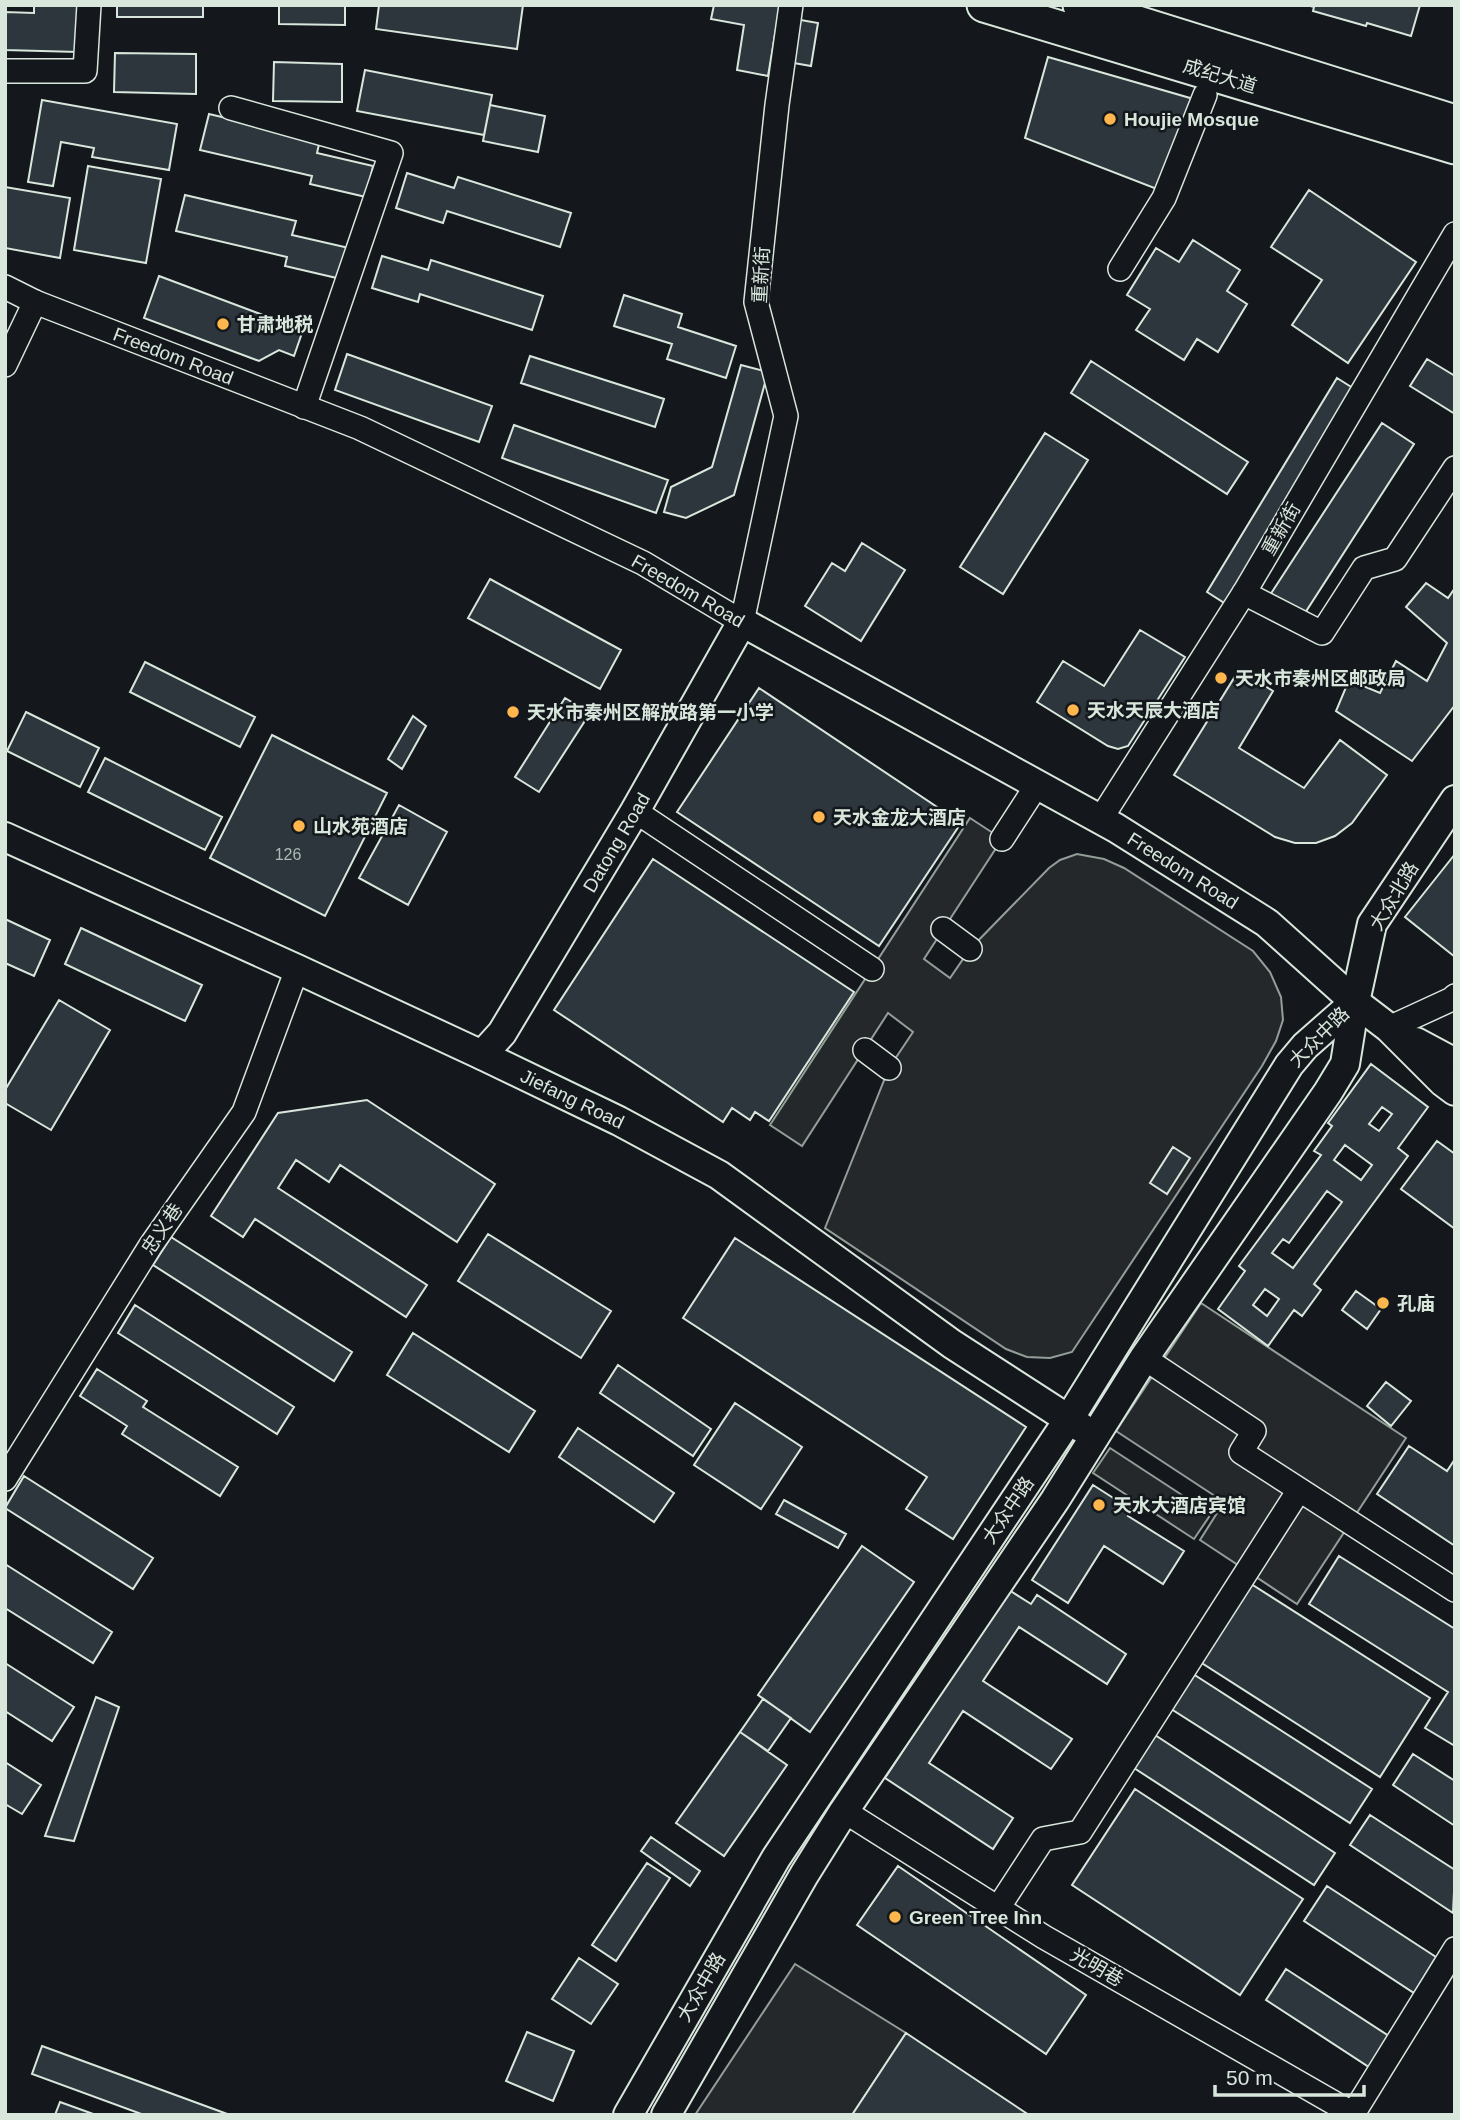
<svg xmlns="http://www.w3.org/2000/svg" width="1460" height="2120" viewBox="0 0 1460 2120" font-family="Arial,'Noto Sans SC',sans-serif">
<rect width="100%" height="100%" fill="#14181c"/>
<path fill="#24282b" stroke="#939e99" stroke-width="2" d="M970,818L1002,839L924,959L950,978L970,949L1049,868L1060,860L1077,854L1104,859L1124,868L1253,951L1270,972L1281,997L1283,1020L1276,1041L1262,1066L1072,1352L1050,1358L1027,1357L1006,1349L825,1228L889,1068L913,1032L888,1013L802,1146L770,1125Z
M1201,1303L1406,1438L1297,1604L1200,1540L1224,1502L1116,1431Z
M1110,1448L1211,1514L1194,1539L1093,1473Z
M795,1964L906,2033L852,2115H695Z"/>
<path fill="#2c363c" stroke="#d8e6dc" stroke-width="2" fill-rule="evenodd" d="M34,5H79L78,52L5,50V12L34,13Z
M117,5H203V17H117Z
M279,5H345V25L279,24Z
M379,5H523L517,49L376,29Z
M714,5H780L768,76L737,70L744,25L711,19Z
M1307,5H1420L1411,36L1367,23L1366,26L1313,11L1314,7Z
M795,19L818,23L811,66L788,62Z
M115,53L196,54V94L114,92Z
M1048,57L1197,100L1162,191L1025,138Z
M274,62L342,64V102L273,101Z
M365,70L492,95L484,135L357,111Z
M42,100L177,124L169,170L92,157L94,148L61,142L53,186L28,182Z
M490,105L545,116L538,152L483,141Z
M209,114L320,140L317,153L373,166L366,197L310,184L312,176L200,150Z
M88,166L161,179L146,263L74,250Z
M407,173L454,188L458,177L571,213L560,247L447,211L443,223L396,208Z
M5,187L70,198L60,258L5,248Z
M1309,190L1416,262L1348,363L1292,325L1322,280L1271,247Z
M185,195L296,221L292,235L349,248L341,279L285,266L287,257L176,231Z
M1193,240L1240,270L1227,291L1247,304L1218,352L1197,339L1184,360L1136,330L1150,309L1127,295L1156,248L1179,262Z
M382,256L428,270L431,260L543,296L532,330L420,294L418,302L372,288Z
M159,276L303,330L294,356L279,350L259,361L144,318Z
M624,295L682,314L678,327L736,346L726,378L667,359L672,344L614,326Z
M347,354L492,406L479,442L335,390Z
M530,356L664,399L655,427L521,383Z
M1427,359L1455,376V414L1410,386Z
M1091,361L1248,462L1227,494L1071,393Z
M741,365L768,372L734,495L686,518L664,512L671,487L712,467Z
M1337,378L1356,390L1226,604L1207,592Z
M1382,423L1414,444L1303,616L1270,595Z
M514,425L668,480L656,513L502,458Z
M1045,433L1088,460L1003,594L960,567Z
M862,543L905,570L861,641L805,606L832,563L845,571Z
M490,579L621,650L600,689L468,618Z
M1426,583L1448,598L1455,588V705L1412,761L1336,711L1349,680L1380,693L1396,661L1427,681L1447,643L1406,607Z
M1140,630L1185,657L1128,746L1118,749L1108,746L1037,702L1063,661L1104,686Z
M145,662L255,717L240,747L130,692Z
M1239,670L1273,691L1239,748L1304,788L1340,740L1387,775L1352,823L1335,836L1316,843H1295L1275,837L1174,775Z
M759,688L961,823L879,946L677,812Z
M565,698L590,713L539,792L515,777Z
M26,712L99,748L80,787L7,751Z
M413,716L426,726L402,769L388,759Z
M272,735L387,793L325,916L210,858Z
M105,758L222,817L205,850L88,792Z
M399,805L447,832L408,905L359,878Z
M1455,854V957L1405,917Z
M653,859L854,992L769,1121L755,1112L750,1120L732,1108L723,1122L554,1010Z
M5,919L50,940L34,976L5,963Z
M81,928L202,985L185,1021L65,964Z
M59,1000L110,1030L51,1130L5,1103V1090Z
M1371,1064L1428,1107L1398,1148L1408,1156L1314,1284L1321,1290L1302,1316L1294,1310L1268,1346L1218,1309L1245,1271L1239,1266L1321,1155L1314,1151L1332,1126L1328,1123ZM1382,1107L1392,1114L1379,1131L1369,1124ZM1345,1145L1372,1165L1361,1180L1334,1160ZM1327,1191L1342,1202L1293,1268L1272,1253L1283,1239L1289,1243ZM1265,1289L1279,1299L1267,1316L1253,1305Z
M367,1100L495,1184L457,1242L340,1165L329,1182L296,1160L278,1188L427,1285L406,1317L255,1219L243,1237L211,1216L278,1113Z
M1437,1141L1455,1154V1229L1401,1189Z
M1173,1147L1190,1158L1167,1194L1150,1183Z
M488,1234L611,1311L581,1358L458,1281Z
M171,1237L352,1352L334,1381L153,1265Z
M735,1238L1026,1427L953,1539L906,1509L927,1477L683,1318Z
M1356,1291L1381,1309L1367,1329L1342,1310Z
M135,1305L294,1407L277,1434L118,1333Z
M413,1333L535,1411L509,1452L387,1375Z
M618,1365L711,1429L693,1456L600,1393Z
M97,1369L147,1401L143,1407L238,1467L220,1496L122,1434L127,1426L80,1396Z
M1386,1382L1411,1401L1391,1426L1367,1406Z
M735,1403L802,1447L761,1509L694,1465Z
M578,1428L674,1493L654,1522L559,1457Z
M1409,1446L1447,1471L1455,1459V1546L1377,1494Z
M24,1476L153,1558L133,1589L5,1508Z
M1093,1485L1132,1510L1128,1516L1184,1551L1163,1584L1104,1546L1068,1603L1032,1580Z
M784,1500L846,1534L838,1548L776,1514Z
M862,1546L914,1582L810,1732L758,1695Z
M1339,1556L1455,1629V1746L1425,1728L1448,1692L1309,1604Z
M5,1564L112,1632L93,1663L5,1608Z
M1248,1582L1430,1698L1380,1777L1197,1660Z
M1009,1590L1031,1604L1037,1595L1126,1654L1107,1684L1019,1627L983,1681L1072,1739L1051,1769L963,1711L929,1763L1013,1818L993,1849L885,1778Z
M5,1663L74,1707L52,1741L5,1711Z
M1190,1672L1372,1789L1350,1823L1168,1707Z
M96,1697L119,1707L74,1841L45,1836Z
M763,1699L791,1718L768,1751L740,1732Z
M740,1732L787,1765L724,1856L676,1823Z
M1155,1735L1335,1853L1314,1885L1134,1768Z
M1413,1754L1455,1781V1826L1393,1785Z
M5,1762L41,1785L22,1814L5,1804Z
M1135,1789L1303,1899L1240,1995L1072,1885Z
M1370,1815L1455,1870L1453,1913L1350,1845Z
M651,1837L700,1871L690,1886L641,1851Z
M647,1863L670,1878L616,1961L592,1945Z
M898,1866L1086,1995L1046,2054L857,1925Z
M1327,1886L1436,1957L1414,1993L1304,1921Z
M579,1958L618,1984L591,2024L552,1999Z
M1286,1969L1392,2038L1372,2069L1266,2000Z
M527,2032L574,2051L553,2101L506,2081Z
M906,2033L1029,2115H852Z
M42,2046L230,2115H144L32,2074Z
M60,2102L96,2115H55Z"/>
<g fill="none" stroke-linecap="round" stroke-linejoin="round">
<defs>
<g id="minor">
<path d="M5,71H85L89,5"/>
<path d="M231,108L391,153L304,407"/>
<path d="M1120,269L1164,198L1205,95"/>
<path id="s1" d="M5,287L35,302L360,428L643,563L742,622L786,416L756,302L777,105L791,5"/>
<path d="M5,365L35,302"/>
<path d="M1244,593L1322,633L1364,568L1395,559L1455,468"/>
<path d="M635,811L872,969"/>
<path d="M1100,820L1244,593L1455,234"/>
<path d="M1002,839L1037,785"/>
<path d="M943,929L970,949"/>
<path d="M1389,1028L1452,999L1455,996"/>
<path d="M865,1050L889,1068"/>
<path d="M1144,1358L1254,1431L1241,1452L1455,1590"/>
<path d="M5,1479L151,1245L244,1112L297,969"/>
<path d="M844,1811L1044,1937L1355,2115"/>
<path d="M998,1908L1043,1839L1080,1832L1299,1490"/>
<path d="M1353,2114L1455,1949"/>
</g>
<g id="major">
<path id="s2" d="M5,837L297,969L482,1055L619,1121L719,1175L952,1344L1082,1428"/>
<path d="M1416,1042L1455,1063"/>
<path id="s3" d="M482,1055L502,1033L635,811L742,622L1116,828L1267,923L1355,1002L1389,1028L1443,1082L1455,1091"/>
<path d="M628,2115L776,1858L1069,1419L1289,1065L1305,1046L1355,1002"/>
<path d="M666,2115L804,1875L844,1811L1055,1500L1144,1358L1328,1092L1345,1064L1355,1002L1372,924L1455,800"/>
</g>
<path id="highway" d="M984,5L1455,147
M1080,5L1455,122"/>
</defs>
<use href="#minor" stroke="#d8e6dc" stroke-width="26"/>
<use href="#major" stroke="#d8e6dc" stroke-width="32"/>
<use href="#highway" stroke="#d8e6dc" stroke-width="37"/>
<use href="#minor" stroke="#14181c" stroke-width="23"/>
<use href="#major" stroke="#14181c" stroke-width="28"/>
<use href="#highway" stroke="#14181c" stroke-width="33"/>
</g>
<g fill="#ffb74d" stroke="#14181c" stroke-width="2.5">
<circle cx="1110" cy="119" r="7"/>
<circle cx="223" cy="324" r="7"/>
<circle cx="1221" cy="678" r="7"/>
<circle cx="1073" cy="710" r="7"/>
<circle cx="513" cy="712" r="7"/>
<circle cx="819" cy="817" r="7"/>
<circle cx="299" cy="826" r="7"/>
<circle cx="1383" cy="1303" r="7"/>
<circle cx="1099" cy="1505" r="7"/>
<circle cx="895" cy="1917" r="7"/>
</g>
<g text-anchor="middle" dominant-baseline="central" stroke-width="5" stroke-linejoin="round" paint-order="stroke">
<g font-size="16" fill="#adbab4">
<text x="288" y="854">126</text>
</g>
<g font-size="19" fill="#d8e6dc" stroke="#14181c">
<text transform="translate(1220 76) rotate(17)">成纪大道</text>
<text transform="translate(761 275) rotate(-87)">重新街</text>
<text stroke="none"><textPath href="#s1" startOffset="182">Freedom Road</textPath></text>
<text transform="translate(1281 529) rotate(-60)">重新街</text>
<text transform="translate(688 591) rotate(30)">Freedom Road</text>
<text stroke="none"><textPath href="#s3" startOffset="252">Datong Road</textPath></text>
<text stroke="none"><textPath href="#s3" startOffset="1012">Freedom Road</textPath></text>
<text transform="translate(1394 896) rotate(-59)">大众北路</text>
<text transform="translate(1319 1037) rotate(-45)">大众中路</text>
<text stroke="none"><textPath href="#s2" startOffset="625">Jiefang Road</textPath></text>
<text transform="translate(162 1229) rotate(-56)">忠义巷</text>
<text transform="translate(1008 1510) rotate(-56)">大众中路</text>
<text transform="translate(1097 1967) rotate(30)">光明巷</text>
<text transform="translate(701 1987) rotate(-60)">大众中路</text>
</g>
<g font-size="19" font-weight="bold" fill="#d8e6dc" stroke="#14181c" text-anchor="start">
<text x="1124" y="119">Houjie Mosque</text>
<text x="237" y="324">甘肃地税</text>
<text x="1235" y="678">天水市秦州区邮政局</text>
<text x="1087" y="710">天水天辰大酒店</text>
<text x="527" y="712">天水市秦州区解放路第一小学</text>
<text x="833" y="817">天水金龙大酒店</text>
<text x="313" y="826">山水苑酒店</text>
<text x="1397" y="1303">孔庙</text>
<text x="1113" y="1505">天水大酒店宾馆</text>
<text x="909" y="1917">Green Tree Inn</text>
</g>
</g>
<rect width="1460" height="2120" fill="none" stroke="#d8e6dc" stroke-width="14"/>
<path d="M1215 2085v10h149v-10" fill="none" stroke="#d8e6dc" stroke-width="3.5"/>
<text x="1226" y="2085" font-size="21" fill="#d8e6dc" stroke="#14181c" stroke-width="5" paint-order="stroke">50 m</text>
</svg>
